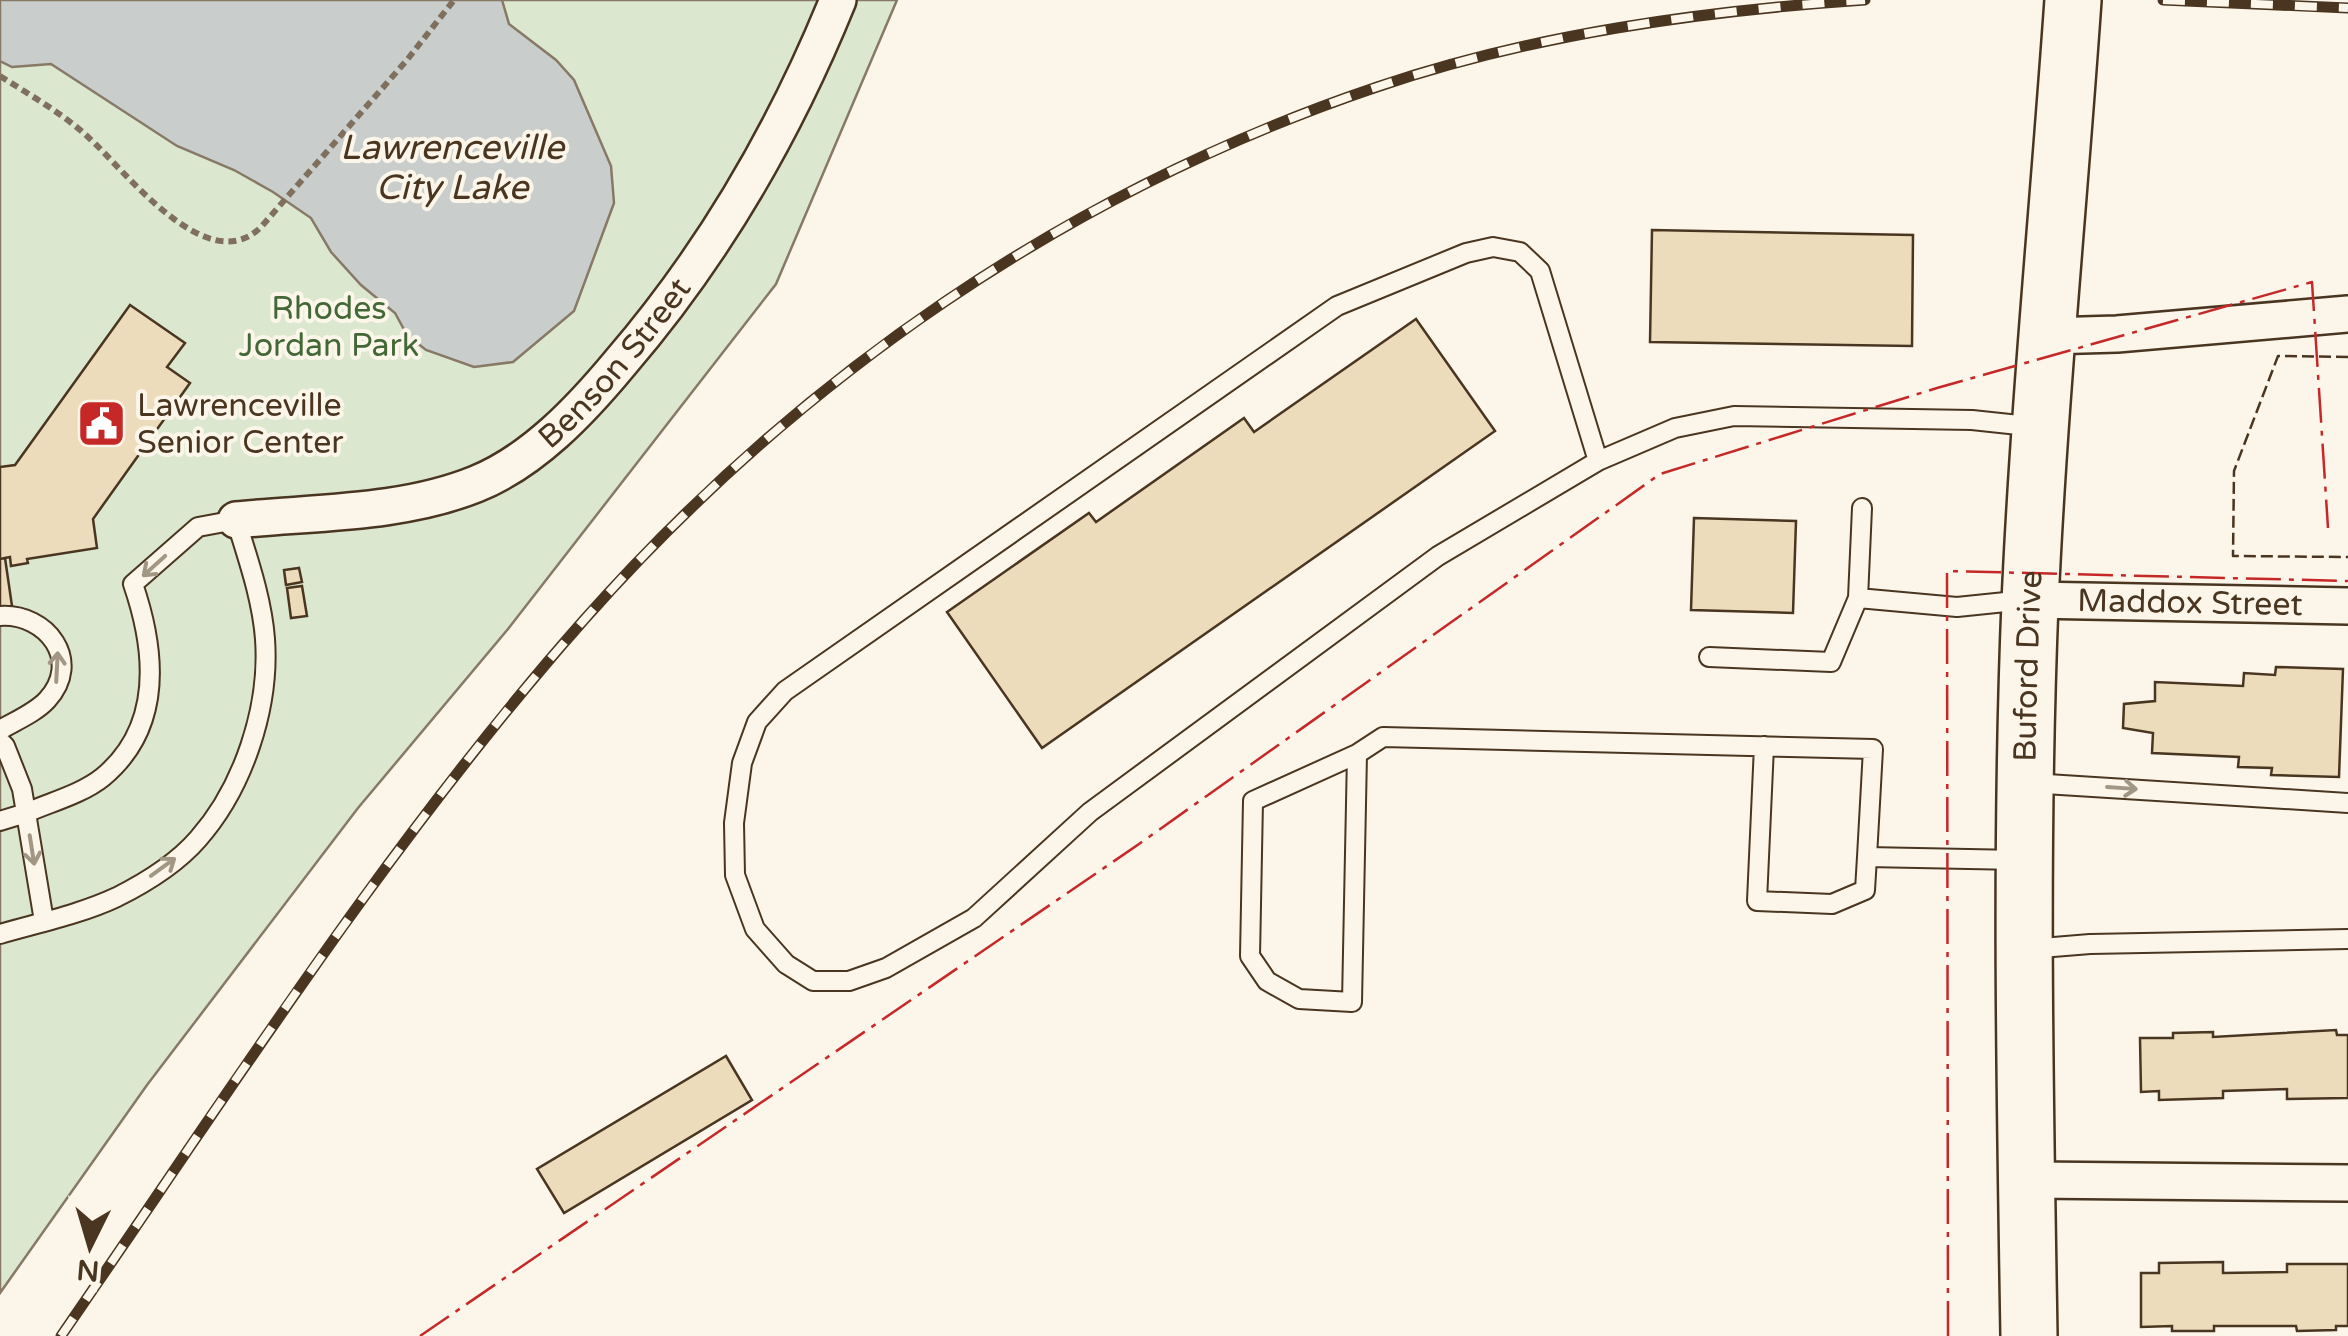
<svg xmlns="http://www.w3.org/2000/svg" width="2348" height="1336" viewBox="0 0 2348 1336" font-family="'Varela Round',sans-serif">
<rect width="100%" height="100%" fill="#fbf6e9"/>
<path fill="#dce7d0" stroke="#887966" stroke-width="2.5" d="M0,0H897L776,284L508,629L358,808L147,1085L0,1293Z"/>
<path fill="#c9cecd" stroke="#887966" stroke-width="2.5" d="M0,0H502L509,24L556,60L574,80L611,166L614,203L574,311L513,362L474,367L426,350L407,335L395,313L361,285L331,252L311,218L273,192L234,170L177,146L51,64L12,67L0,61Z"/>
<path fill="#ecdcbc" stroke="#4a3520" stroke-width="2.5" d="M1652,230L1913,235L1912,346L1650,342Z
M130,305L185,343L167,367L190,383L93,519L97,548L27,559L28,563L11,566L10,557L0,559V467L15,465Z
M1416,319L1495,431L1042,748L947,612L1089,513L1096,522L1244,418L1254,432Z
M1694,518L1796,521L1793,613L1691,610Z
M5,558L12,606L0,608V559Z
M299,568L302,582L286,585L284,570Z
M302,586L307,616L291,618L287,588Z
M2276,667L2343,669L2339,777L2271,775L2272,768L2238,767L2239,757L2152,753L2153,733L2123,728L2124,704L2155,701V682L2243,686L2244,673L2275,675Z
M2336,1030L2337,1035H2348V1098L2287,1099V1089L2223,1091V1098L2159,1100V1091L2141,1092L2140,1038H2173V1033L2213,1032V1037Z
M726,1056L752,1100L564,1213L537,1169Z
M2223,1262V1273L2287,1272V1264H2348V1326H2336V1330L2297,1331L2296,1326H2214V1331H2172V1326L2141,1327V1273H2159V1263Z"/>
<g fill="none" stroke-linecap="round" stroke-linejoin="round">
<defs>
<path id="service" d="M1598,461L1540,271L1520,252L1493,247L1466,253L1337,306L785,691L757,722L742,763L734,823L735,875L755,929L786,964L813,981H849L886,968L974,918L1090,812L1438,556L1598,461L1675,428L1734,416L1972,420L2037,427
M1858,598L1957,607L2025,600
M0,616C47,613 83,661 47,700C35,713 15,721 0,730
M1709,657L1831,662L1858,598L1862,508
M0,741L5,746L22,789L26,813L0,821
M1764,746L1757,901L1832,904L1865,890L1867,857
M1357,754L1352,1002L1299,999L1267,981L1250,956L1253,801L1357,754L1383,737L1873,749L1867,857L2019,860
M2030,783L2348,803
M0,934C38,923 81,914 117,897C145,883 178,862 198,839C243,788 270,708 265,639C262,599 248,559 236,520L198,527L133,584C156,651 163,727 103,777C82,794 51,802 26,813L44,921
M2030,949L2090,944L2348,939"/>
<g id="minor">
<path d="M2048,336L2117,334L2348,314"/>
<path id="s1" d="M236,520C315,512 402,514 476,484C533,461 581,410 620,363C713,255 784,133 838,0"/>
<path id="s2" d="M2030,600L2348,606"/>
<path d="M2027,1180L2348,1183"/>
</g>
<g id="trunk">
<path id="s3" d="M2029,1336C2025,1092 2020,847 2030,603C2039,402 2059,201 2073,0"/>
</g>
</defs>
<use href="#service" stroke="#4a3520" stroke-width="22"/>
<use href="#minor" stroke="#4a3520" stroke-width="40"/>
<use href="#trunk" stroke="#4a3520" stroke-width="60"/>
<path stroke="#7f6f5c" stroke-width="6" stroke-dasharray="8 5" stroke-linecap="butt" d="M0,76C30,95 62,113 88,137C124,169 207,281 261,227L407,60L454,0"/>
<use href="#service" stroke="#fbf6e9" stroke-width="18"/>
<use href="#minor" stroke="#fbf6e9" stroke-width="35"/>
<use href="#trunk" stroke="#fbf6e9" stroke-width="55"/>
<defs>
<path id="rail" d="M2163,0L2348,8
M61,1336C228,1094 388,842 583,621C799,377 1068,191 1377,87C1534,34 1701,11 1865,0"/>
</defs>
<use href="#rail" stroke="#4a3520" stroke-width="11"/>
<use href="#rail" stroke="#fbf6e9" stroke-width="8" stroke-dasharray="22" stroke-linecap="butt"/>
<path stroke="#4a3520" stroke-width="2.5" stroke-dasharray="12 5" stroke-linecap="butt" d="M2348,357L2278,356L2234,471L2233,556L2348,557"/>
<path stroke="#c62828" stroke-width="2.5" stroke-dasharray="35 8 5 8" stroke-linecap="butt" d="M420,1336L1139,844L1660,474L1937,388L2312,282L2328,528
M1948,1336L1947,571L2348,581"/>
</g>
<defs><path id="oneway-shaft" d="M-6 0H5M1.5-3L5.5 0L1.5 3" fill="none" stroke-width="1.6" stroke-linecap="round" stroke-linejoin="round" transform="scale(2.5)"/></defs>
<g stroke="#a29684">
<use href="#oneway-shaft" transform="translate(154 566) rotate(138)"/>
<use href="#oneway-shaft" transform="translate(57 667) rotate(-87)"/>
<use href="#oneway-shaft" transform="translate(2122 788) rotate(4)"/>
<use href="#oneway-shaft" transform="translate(32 850) rotate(81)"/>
<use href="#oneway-shaft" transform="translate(163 867) rotate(-36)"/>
</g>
<defs>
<symbol id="civic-square" viewBox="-11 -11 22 22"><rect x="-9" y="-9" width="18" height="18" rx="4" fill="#c62828" stroke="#fbf6e9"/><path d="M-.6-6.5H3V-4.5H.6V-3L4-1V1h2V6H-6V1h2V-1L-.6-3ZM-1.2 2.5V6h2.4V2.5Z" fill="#fff"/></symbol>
</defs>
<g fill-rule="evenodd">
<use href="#civic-square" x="74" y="396" width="55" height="55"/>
</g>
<g text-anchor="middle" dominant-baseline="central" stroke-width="8" stroke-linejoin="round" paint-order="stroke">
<g font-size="32" fill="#436837" stroke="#fbf6e9">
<text x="329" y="309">Rhodes<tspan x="329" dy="37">Jordan Park</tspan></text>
</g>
<g font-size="32" fill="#4a3520" stroke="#fbf6e9">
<text stroke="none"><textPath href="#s1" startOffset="430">Benson Street</textPath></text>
<text stroke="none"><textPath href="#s2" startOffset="160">Maddox Street</textPath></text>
<text stroke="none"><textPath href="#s3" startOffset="670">Buford Drive</textPath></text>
</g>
<g font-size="32" fill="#4a3520" stroke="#fbf6e9" text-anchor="start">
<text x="137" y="406">Lawrenceville<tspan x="137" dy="37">Senior Center</tspan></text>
</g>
<g font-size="35" font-style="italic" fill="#4a3520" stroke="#fbf6e9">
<text x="452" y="148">Lawrenceville<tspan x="452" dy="40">City Lake</tspan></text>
</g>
</g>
<g transform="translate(90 1246) rotate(185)" stroke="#fbf6e9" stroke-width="8" paint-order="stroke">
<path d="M0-8L18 38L0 25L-18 38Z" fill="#4a3520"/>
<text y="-15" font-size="28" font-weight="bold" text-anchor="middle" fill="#4a3520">N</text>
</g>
</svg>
